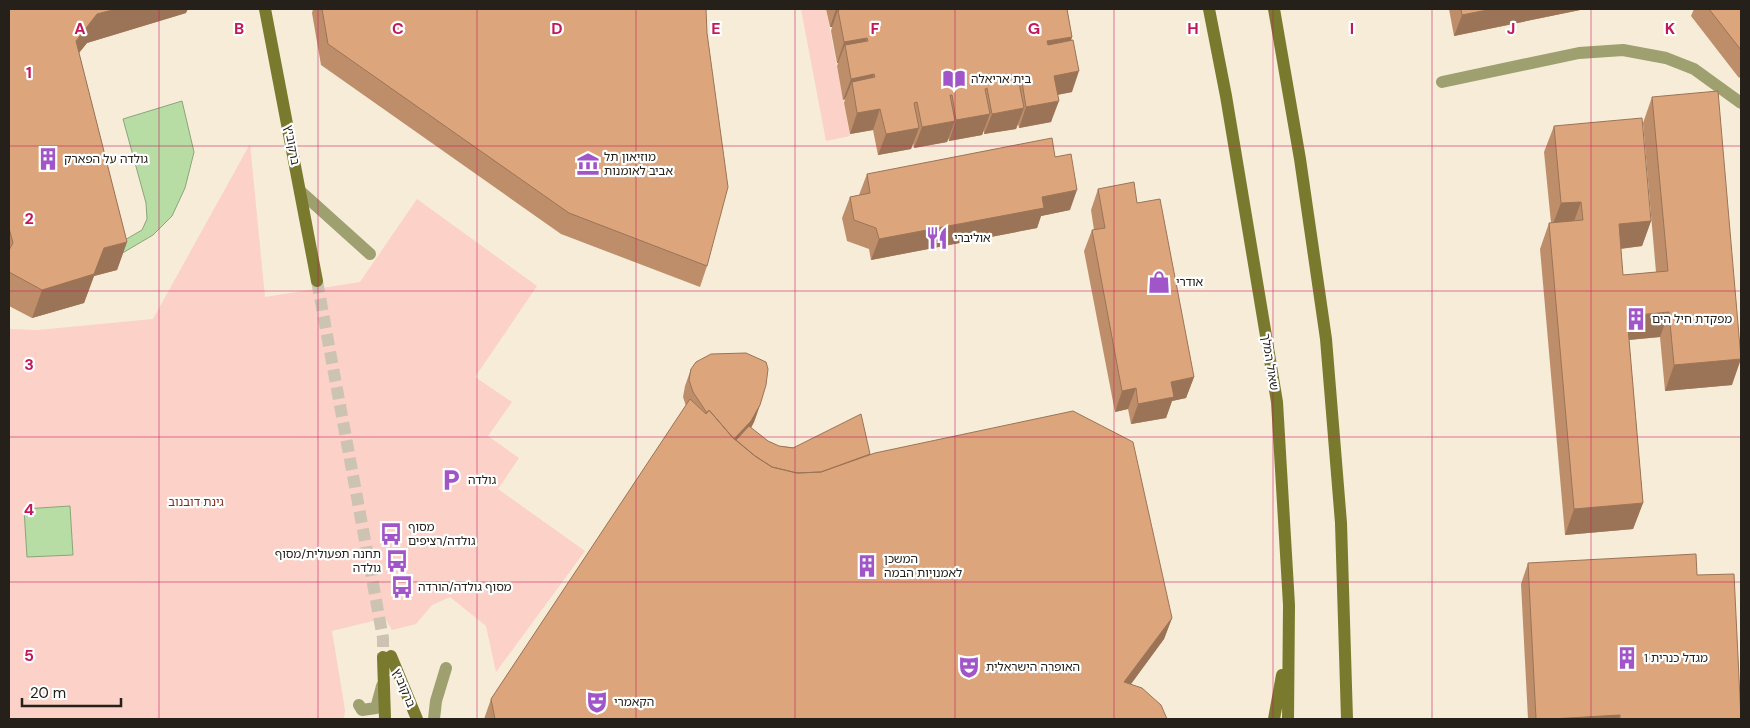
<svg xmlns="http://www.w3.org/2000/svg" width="1750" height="728" viewBox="0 0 1750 728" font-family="'DM Sans','Noto Sans Hebrew',sans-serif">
<rect width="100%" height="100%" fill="#f7ecd8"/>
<path fill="#fbd1c8" d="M801,9H826L850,136L826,141Z
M250,144L265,297L360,282L417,199L537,286L475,377L512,402L488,436L519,458L498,489L585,551L496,672L486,626L450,597L432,605L416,624L392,630L385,618L332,631L345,710L344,719H9V329L38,330L153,319Z"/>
<path fill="#b7dda5" stroke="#8ba57b" d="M182,101L194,152L185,188L172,216L153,235L114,258L111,248L142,230L147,219L146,203L123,119Z
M70,506L73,555L27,557L24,509Z"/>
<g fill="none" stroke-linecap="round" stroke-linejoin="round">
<path stroke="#cdc3b2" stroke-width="12" stroke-dasharray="12 6" stroke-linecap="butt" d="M317,281L383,638V657"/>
<path stroke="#9ea070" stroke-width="12" d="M1442,82L1579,53L1623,50L1666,58L1694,69L1741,103
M300,191L370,254
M359,705L362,710L376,708L382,686
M434,719L436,701L446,668"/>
<path stroke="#797a2d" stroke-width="12" d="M265,9L317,281
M1209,9L1226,96L1277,402L1289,605L1288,719
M1274,9L1300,159L1326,339L1341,523L1347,719
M391,656L417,719
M383,657L385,719
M1274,719L1282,675"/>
</g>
<path fill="#be8e6b" d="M9,9L186,13L87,43L79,53L127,242L117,270L94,276L84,303L32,318L9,306Z
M313,9H706L707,266L700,287L561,234L321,65L312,13Z
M826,9H1067L1072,37L1071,41L1072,92L1057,95L1051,122L1019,128L1018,124L1016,129L984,134V130L982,135L949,141L948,138L947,142L914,148L913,143L911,149L878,155L873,130L850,134L844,103L845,99L843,100L837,66L838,63H837L831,31L832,27H830Z
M1449,9H1585L1454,36Z
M1694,9H1741V76L1739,78L1691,16Z
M1652,97L1732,385L1665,391L1660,337L1629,340L1643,503L1633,529L1565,535L1540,249L1549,223H1551L1544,152L1554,126L1651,221L1642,246L1621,249L1623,275L1656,272L1643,123Z
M1055,157L1070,210L1041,216L1037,228L871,260L869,249L847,241L842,218L850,197L859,195L867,174Z
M1098,189L1137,203L1194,377L1186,398L1172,401L1166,418L1131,424L1128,409L1115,412L1084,251L1092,230H1094L1091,210Z
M691,369L760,405L754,422L751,428L768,441L779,446L870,454L1172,618L1164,639L1131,684L1167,719H484L491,699L686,406L683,397L685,386Z
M1528,563L1697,575L1741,719H1528L1521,584Z"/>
<path fill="#9b7457" d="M116,9H188L186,13L87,43L65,70L76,41L97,14Z
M836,9H858L838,10L832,27H830Z
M1492,9H1585L1454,36L1462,15Z
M1072,37L1065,58L1040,62L1047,41Z
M867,38L860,59L845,45L838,63H837L844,42Z
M1079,71L1072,92L1046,97L1054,76Z
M874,74L867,95L852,82L845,99L843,100L851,79Z
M1059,101L1051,122L1019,128L1026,107Z
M1024,108L1016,129L984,134L992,114Z
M880,109L873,130L850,134L857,113Z
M990,114L982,135L949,141L956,120Z
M955,121L947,142L914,148L922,127Z
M919,128L911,149L878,155L886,134Z
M1077,190L1070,210L1041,216L1037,228L871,260L879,239L1042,197Z
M1581,202L1572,227L1551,229L1561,203Z
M1651,221L1642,246L1609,250L1619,224Z
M127,242L117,270L94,276L84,303L32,318L42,290L104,248Z
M1669,312L1660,337L1617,341L1627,316Z
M1741,359L1732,385L1665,391L1674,365Z
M1194,377L1186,398L1172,401L1166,418L1131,424L1138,404L1171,382Z
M1136,388L1128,409L1115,412L1122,391Z
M760,405L754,422L745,438L731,441Z
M1643,503L1633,529L1565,535L1574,509Z
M1172,618L1164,639L1117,703L1124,682Z
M1620,715L1618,719H1551Z"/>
<path fill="#dda57c" stroke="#9b7457" d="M9,9H116L97,14L76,41L127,242L104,248L94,274L42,290L9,272V250L13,243L9,228Z
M322,9H706L707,33L728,187L707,266L569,213L328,44Z
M844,9H1067L1072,37L1047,41L1048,45L1073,40L1079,71L1054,76L1059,101L1026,107L1022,82L1019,83L1024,108L992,114L987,88L985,89L990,114L956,120L952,95H950L955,121L922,127L917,102L914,103L919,128L886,134L880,109L857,113L852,82L875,77L874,74L851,79L845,45L868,41L867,38L844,42L838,10Z
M1461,9H1492L1462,15Z
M1709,9H1741V50Z
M1718,91L1741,359L1674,365L1669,312L1627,316L1643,503L1574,509L1549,223L1583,220L1581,202L1561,203L1554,126L1642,118L1651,221L1619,224L1623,275L1668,271L1652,97Z
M1052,138L1055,157L1071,154L1077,190L1042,197L1044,208L879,239L876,228L854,220L850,197L870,193L867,174Z
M1134,182L1137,203L1160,199L1194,377L1171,382L1174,397L1138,404L1136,388L1122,391L1092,230L1105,228L1098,189Z
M746,353L766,362L768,369L766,385L760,405L751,421L734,439L709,410L707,413L693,392L689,380L691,369L696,362L711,354Z
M690,399L706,414L709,410L733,438L755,456L772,467L797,473L821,472L875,453L1073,411L1133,442L1172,618L1124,682L1142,688L1161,705L1167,719H495L491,699Z
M861,414L870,454L821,472L797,473L772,467L755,456L736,440L749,426L768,441L779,446L793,448Z
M1696,554L1697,575L1734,574L1741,719H1620V715L1551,719H1536L1528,563Z"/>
<path fill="none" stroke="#c2185b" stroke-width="1" stroke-opacity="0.55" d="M159,9V719M318,9V719M477,9V719M636,9V719M795,9V719M955,9V719M1114,9V719M1273,9V719M1432,9V719M1591,9V719M9,146H1741M9,291H1741M9,437H1741M9,582H1741"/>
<defs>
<symbol id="library-bare" viewBox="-9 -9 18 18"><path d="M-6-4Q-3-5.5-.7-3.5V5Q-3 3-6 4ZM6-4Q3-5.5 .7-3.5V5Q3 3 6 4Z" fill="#a056c9" stroke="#fff" stroke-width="2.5" paint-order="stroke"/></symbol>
<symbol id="building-bare" viewBox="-9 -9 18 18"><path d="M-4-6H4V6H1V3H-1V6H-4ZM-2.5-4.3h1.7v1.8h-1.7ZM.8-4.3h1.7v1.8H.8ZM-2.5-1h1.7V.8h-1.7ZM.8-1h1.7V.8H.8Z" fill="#a056c9" stroke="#fff" stroke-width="2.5" paint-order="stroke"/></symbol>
<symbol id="museum-bare" viewBox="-9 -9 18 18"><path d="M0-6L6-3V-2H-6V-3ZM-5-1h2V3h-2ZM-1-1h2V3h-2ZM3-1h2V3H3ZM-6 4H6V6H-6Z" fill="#a056c9" stroke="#fff" stroke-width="2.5" paint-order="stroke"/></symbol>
<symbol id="restaurant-bare" viewBox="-9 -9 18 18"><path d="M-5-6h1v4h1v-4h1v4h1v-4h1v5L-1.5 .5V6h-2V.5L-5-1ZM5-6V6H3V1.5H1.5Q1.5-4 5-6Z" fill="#a056c9" stroke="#fff" stroke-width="2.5" paint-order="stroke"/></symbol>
<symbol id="shop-bare" viewBox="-9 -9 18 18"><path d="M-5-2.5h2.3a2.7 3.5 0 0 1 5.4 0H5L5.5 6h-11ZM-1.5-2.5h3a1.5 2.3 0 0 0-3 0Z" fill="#a056c9" stroke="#fff" stroke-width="2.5" paint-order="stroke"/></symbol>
<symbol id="parking-bare" viewBox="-9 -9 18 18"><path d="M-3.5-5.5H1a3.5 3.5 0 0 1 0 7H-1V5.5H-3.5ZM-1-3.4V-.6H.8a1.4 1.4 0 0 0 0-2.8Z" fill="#a056c9" stroke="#fff" stroke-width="2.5" paint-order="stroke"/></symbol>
<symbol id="bus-bare" viewBox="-9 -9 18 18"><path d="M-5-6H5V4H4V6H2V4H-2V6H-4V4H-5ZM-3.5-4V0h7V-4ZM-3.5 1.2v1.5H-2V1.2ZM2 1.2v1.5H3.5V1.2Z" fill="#a056c9" stroke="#fff" stroke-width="2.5" paint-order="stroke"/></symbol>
<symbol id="theatre-bare" viewBox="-9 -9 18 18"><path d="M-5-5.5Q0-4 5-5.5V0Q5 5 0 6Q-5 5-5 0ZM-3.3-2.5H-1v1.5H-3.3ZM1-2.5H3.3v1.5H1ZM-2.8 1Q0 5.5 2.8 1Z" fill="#a056c9" stroke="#fff" stroke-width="2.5" paint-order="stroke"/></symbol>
</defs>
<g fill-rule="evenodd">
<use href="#library-bare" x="938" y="63" width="32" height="32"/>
<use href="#building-bare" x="32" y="143" width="32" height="32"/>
<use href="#museum-bare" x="572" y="148" width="32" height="32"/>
<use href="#restaurant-bare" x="921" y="222" width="32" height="32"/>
<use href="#shop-bare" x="1143" y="266" width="32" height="32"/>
<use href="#building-bare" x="1620" y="303" width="32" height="32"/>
<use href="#parking-bare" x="435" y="464" width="32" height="32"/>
<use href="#bus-bare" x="375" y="518" width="32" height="32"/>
<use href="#bus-bare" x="381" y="545" width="32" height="32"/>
<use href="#building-bare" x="851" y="550" width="32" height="32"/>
<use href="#bus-bare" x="386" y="571" width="32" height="32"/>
<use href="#building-bare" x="1611" y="642" width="32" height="32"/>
<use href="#theatre-bare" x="953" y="651" width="32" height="32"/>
<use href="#theatre-bare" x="581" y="686" width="32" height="32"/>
</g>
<g text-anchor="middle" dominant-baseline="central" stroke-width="4.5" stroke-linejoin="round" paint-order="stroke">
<g font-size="12" fill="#25211a" stroke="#fff" text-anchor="start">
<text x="971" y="79">בית אריאלה</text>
<text x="604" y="157">מוזיאון תל<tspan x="604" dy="14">אביב לאומנות</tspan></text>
<text x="64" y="159">גולדה על הפארק</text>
<text x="954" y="238">אוליברי</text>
<text x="1176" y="282">אודרי</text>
<text x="1652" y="319">מפקדת חיל הים</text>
<text x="468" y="480">גולדה</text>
<text x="408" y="527">מסוף<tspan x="408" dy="14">גולדה/רציפים</tspan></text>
<text x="381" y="554" text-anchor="end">תחנה תפעולית/מסוף<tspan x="381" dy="14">גולדה</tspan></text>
<text x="884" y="559">המשכן<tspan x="884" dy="14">לאמנויות הבמה</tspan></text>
<text x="418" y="587">מסוף גולדה/הורדה</text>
<text x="1644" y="658">מגדל כנרית 1</text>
<text x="986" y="667">האופרה הישראלית</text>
<text x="614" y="702">הקאמרי</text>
</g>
<g font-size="12" fill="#25211a" stroke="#fff">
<text transform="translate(292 145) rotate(80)">ברקוביץ</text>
<text transform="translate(1270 362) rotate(81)">שאול המלך</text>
<text transform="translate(404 688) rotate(67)">ברקוביץ</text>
</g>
<g font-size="12" fill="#802e22" stroke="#fff">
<text x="196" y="502">גינת דובנוב</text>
</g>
</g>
<g font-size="16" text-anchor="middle" font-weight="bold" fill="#c2185b" stroke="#fff" stroke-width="4.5" stroke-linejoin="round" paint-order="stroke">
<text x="80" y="34">A</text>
<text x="239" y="34">B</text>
<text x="398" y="34">C</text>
<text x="557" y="34">D</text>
<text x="716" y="34">E</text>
<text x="875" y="34">F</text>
<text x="1034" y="34">G</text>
<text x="1193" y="34">H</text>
<text x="1352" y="34">I</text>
<text x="1511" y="34">J</text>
<text x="1670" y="34">K</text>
<text x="29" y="78">1</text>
<text x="29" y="224">2</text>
<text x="29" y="370">3</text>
<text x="29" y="515">4</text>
<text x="29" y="661">5</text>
</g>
<rect width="1750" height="728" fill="none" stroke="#25211a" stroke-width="20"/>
<path d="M22 698v8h99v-8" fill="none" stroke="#25211a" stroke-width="2.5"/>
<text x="30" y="698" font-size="15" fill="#25211a" stroke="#ffffff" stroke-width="4" paint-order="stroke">20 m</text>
</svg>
